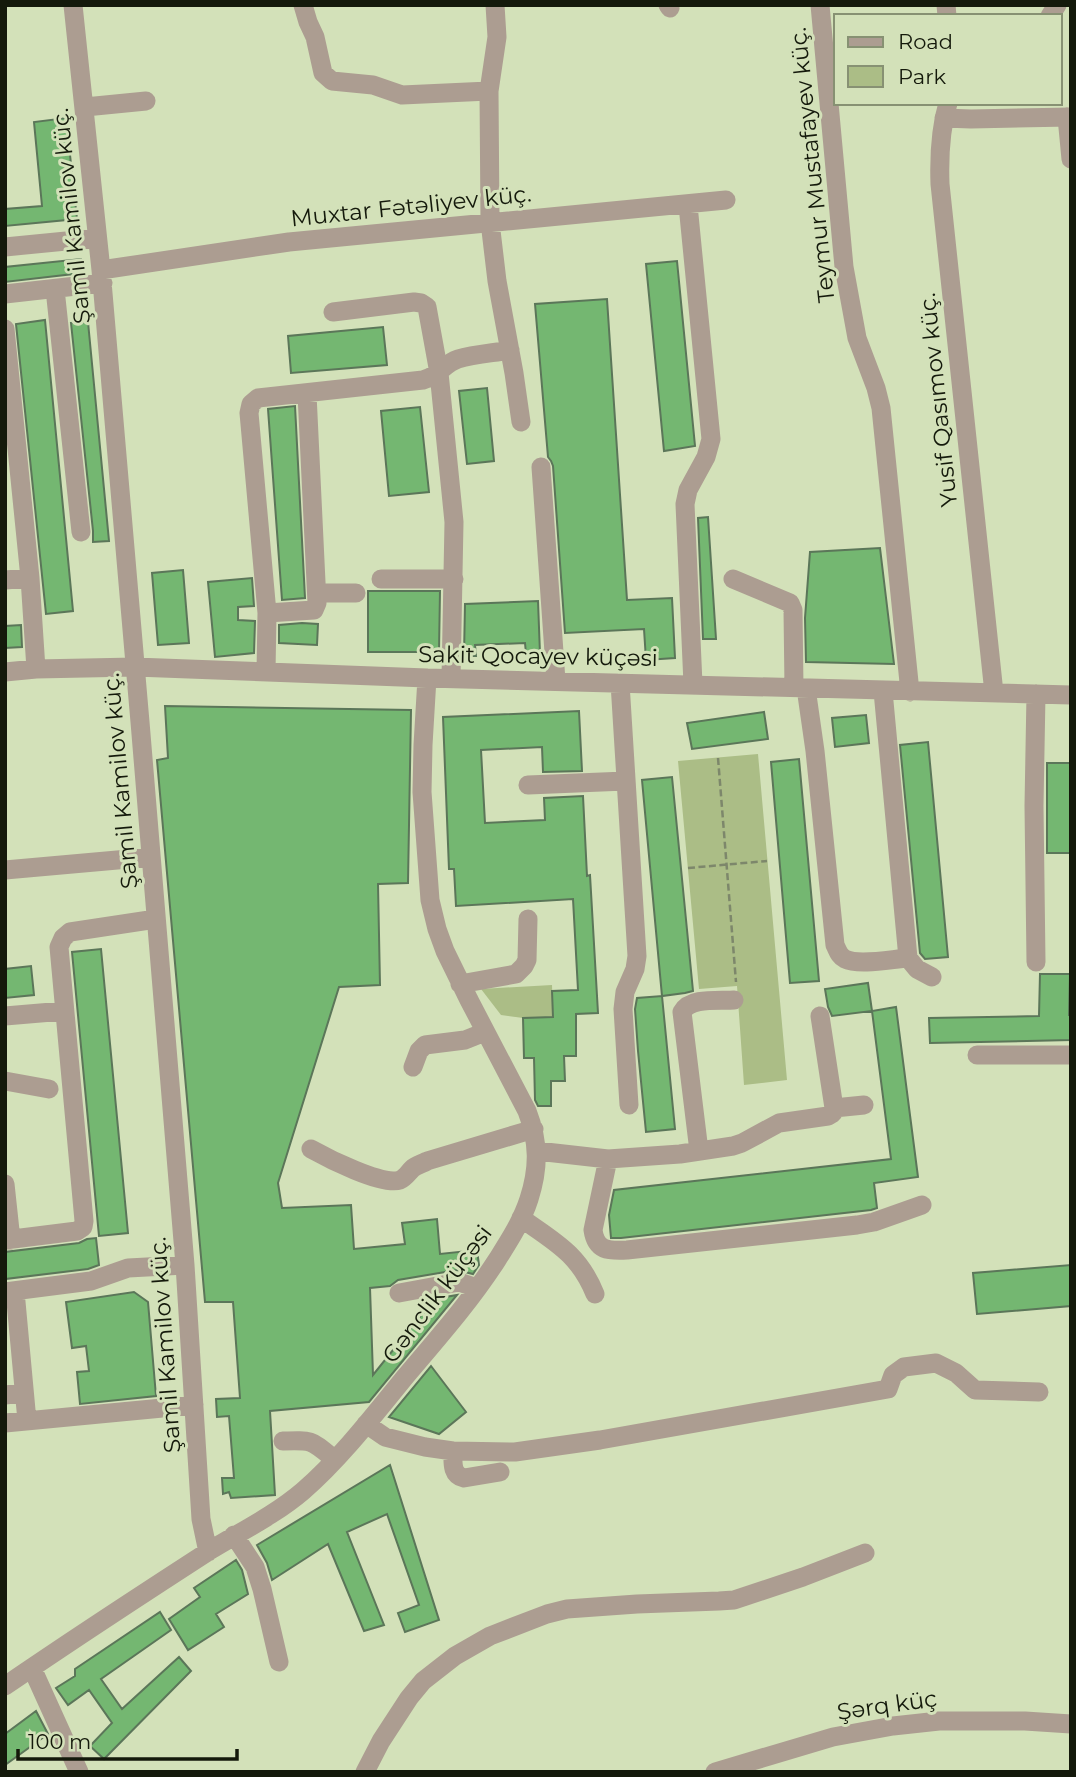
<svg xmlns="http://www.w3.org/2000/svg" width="1076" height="1777" viewBox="0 0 1076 1777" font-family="Montserrat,sans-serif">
<rect width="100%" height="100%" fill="#d3e1b9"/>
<path fill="#abbd86" d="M758,754L787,1080L744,1085L737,986L699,989L678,761Z
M552,985L553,1017L523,1018L501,1015L481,989Z"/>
<path fill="#74b771" stroke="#5b7659" stroke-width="2" d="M66,118L77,219L5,226V209L42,206L34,122Z
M81,259L82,273L5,282V267Z
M677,261L695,446L664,451L646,264Z
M607,299L627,600L672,598L675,658L646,660L644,629L565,633L553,466L551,461L548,457L535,304Z
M45,320L73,611L46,614L16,324Z
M88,322L109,541L93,542V531L71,323Z
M383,327L387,365L291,373L288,336Z
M487,388L494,461L467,464L459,391Z
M295,406L305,598L282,600L268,409Z
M420,407L429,492L389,496L381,411Z
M708,517L716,639H703L698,518Z
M880,548L894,664L806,662L805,618L810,552Z
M183,570L189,643L158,645L152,573Z
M252,578L254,606L238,607V620L255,621L254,653L215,657L208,582Z
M368,591H440L439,652H368Z
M538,601L540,654H526L525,643L475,645L476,656H464L465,604Z
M302,623L318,624L317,645L279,643V625Z
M21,625L22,647L5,648V626Z
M165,706L411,710L408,883L378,884L380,985L339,987L278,1183L282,1208L351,1205L354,1249L405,1244L402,1223L437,1219L440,1254L477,1250L479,1265L473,1274L457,1270L398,1280L390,1286L370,1288L373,1375L434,1299L457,1295L369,1402L270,1411L275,1495L231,1498L229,1492L223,1494L222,1478H234L229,1416L217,1417L216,1399L240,1398L233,1302H205L157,760L168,758Z
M579,711L582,771L543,772L542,747L481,750L485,823L545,820L544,798L583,796L587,876L590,875L598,1013L576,1014V1056H564L565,1081H551V1106H538L535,1100L534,1058H524L523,1018L553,1017L552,991L578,990L573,899L456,906L454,869H449L443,717Z
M764,712L768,739L692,749L687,723Z
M866,715L869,743L835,747L832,718Z
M928,742L948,957L925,959L920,953L900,745Z
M799,759L819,981L790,983L771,762Z
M1047,763H1071V853H1047Z
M672,777L693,991L685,993L662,996L642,780Z
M101,949L128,1233L99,1236L72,952Z
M31,966L34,995L5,998V969Z
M1040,974H1070L1069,1015H1071V1040L930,1043L929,1018L1039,1016Z
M868,983L872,1011L832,1016L828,1007L825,989Z
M662,996L675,1129L646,1132L638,1051L635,1009L637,998Z
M896,1007L918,1177L874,1183L877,1208L871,1210L621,1238H611L609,1215L614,1190L891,1159L872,1011Z
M96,1238L99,1265L88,1269L5,1279V1252L79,1243L87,1239Z
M1071,1265V1306L977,1314L973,1273Z
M134,1292L148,1302L156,1396L80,1404L77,1372L89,1371L86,1346L72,1348L66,1302Z
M431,1366L466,1412L439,1434L389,1417Z
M390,1465L439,1620L405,1632L398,1613L419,1605L387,1514L347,1532L384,1625L364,1631L328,1544L272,1580L267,1563L257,1545Z
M236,1560L242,1570L248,1594L216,1614L224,1627L188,1650L169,1619L200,1597L194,1588Z
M160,1612L171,1630L101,1679L122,1709L179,1657L191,1671L104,1759L90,1746L112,1723L89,1690L68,1705L56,1688L75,1676V1669Z
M36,1711L48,1734L5,1765V1734Z"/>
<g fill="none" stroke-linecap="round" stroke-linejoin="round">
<path stroke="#7d876b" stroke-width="2.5" stroke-dasharray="7 3.5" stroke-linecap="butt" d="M718,758L736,982
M688,868L767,861"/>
<path stroke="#ac9d91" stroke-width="19" d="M73,5L101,270L140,722L185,1265L201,1519L208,1552
M303,5L308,22L315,37L323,73L332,81L373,85L402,95L489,91
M495,5L497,37L489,91L490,222L497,281L514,373L521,422
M668,5L670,8
M820,5L844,267L857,338L876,388L881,408L910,692
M946,5L947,16
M1050,16L1057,5
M948,103C940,130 939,156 940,184L994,693
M85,107L146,101
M1067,117L1071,159
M944,118L971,119L1071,117
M688,205L711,439L706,457L688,490L685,504L693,684
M5,247L97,238
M101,270L289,242L726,200
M55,289L81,532
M5,294L103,283
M333,312L414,302L421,303L427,307L439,373L454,522L451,679
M5,329L30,578L36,669
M541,467L556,681
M381,579H454
M733,579L790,603L793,610L794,688
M5,580L30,578
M318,593H356
M267,613L314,610L317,603L307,394
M5,672L36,669L135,667L427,678L1071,695
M266,672L267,613L249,413L251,404L258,398L423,380C441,375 443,364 458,359C474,354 493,353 510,350
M620,683L637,956L635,969L625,992L623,1009L629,1105
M806,688L815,751L835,945C838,951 839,956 845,959C859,966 892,959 908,958L917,969L932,977
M883,691L908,958
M528,785L626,781
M5,870L151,857
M1036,962L1034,806L1036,694
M460,984L516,974L524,966L527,960L528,919
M5,1016L64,1011
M977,1055H1071
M413,1067L419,1051L425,1045L465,1040L485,1032
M5,1081L49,1089
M834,1108L864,1105
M311,1149C327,1158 382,1186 400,1180C405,1178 408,1173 412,1169C416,1165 422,1164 427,1161L534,1129
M537,1151L608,1159L680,1154L733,1146L742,1143L779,1123L828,1116L833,1113L834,1108L820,1016
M699,1151L682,1012C690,997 718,1001 734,1000
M608,1159L593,1230C596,1251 608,1251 627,1250L857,1225L874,1222L922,1205
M5,1184L11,1240
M521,1218C555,1242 579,1254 595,1294
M5,1240L77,1231L83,1227L84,1221L59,947L63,938L70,932L156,919
M15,1291L27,1421
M5,1292L91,1281L128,1268L185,1265
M399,1293L459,1282L477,1288
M5,1395L24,1393
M5,1423L194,1405
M366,1424L385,1437L425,1447L453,1451L515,1452L600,1440L888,1389L893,1375L904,1367L936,1363L956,1373L975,1390L1039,1392
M283,1441C313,1440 311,1440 334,1459
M453,1451C453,1462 451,1475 464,1478L500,1472
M234,1535L255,1567L262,1589L279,1662
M32,1668L79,1772
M5,1686C72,1640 141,1595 209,1551C240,1532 275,1515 303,1491C340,1459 374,1415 405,1377C437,1339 470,1302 497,1260C509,1241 522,1221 529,1199C539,1168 539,1142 527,1111L469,1000L445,951L437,929L430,900L422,792L423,745L427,678
M365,1772L381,1741L409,1698L423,1681L455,1656L490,1636L547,1614L567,1609L637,1604L719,1601L734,1600L803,1577L865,1553
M715,1772L833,1737L893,1726L939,1721H1025L1071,1724"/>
</g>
<g text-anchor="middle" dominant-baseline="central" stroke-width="6" stroke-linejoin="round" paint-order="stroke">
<g font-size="23" fill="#14190b" stroke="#d3e1b9">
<text transform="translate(812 165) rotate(-96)">Teymur Mustafayev küç.</text>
<text transform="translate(411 206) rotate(-6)">Muxtar Fətəliyev küç.</text>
<text transform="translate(71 216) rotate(-96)">Şamil Kamilov küç.</text>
<text transform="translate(938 400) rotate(-96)">Yusif Qasımov küç.</text>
<text transform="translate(538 656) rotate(1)">Sakit Qocayev küçəsi</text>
<text transform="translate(120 781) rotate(-95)">Şamil Kamilov küç.</text>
<text transform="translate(437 1294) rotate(-53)">Gənclik küçəsi</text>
<text transform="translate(165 1345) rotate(-94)">Şamil Kamilov küç.</text>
<text transform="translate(887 1705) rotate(-8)">Şərq küç</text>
</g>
</g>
<rect width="1076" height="1777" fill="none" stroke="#14190b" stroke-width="14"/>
<rect x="834" y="14" width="228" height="91" fill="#d3e1b9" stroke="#879173" stroke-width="2"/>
<rect x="848" y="37" width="35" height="10" fill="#ac9d91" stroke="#879173" stroke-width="2"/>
<text x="898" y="49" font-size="21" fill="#14190b">Road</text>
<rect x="848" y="66" width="35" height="21" fill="#abbd86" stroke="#879173" stroke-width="2"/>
<text x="898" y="84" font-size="21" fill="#14190b">Park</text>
<path d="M18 1749v10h219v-10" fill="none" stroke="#14190b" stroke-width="3.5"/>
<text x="28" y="1749" font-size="21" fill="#14190b" stroke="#d3e1b9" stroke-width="5" paint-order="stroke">100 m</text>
</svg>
